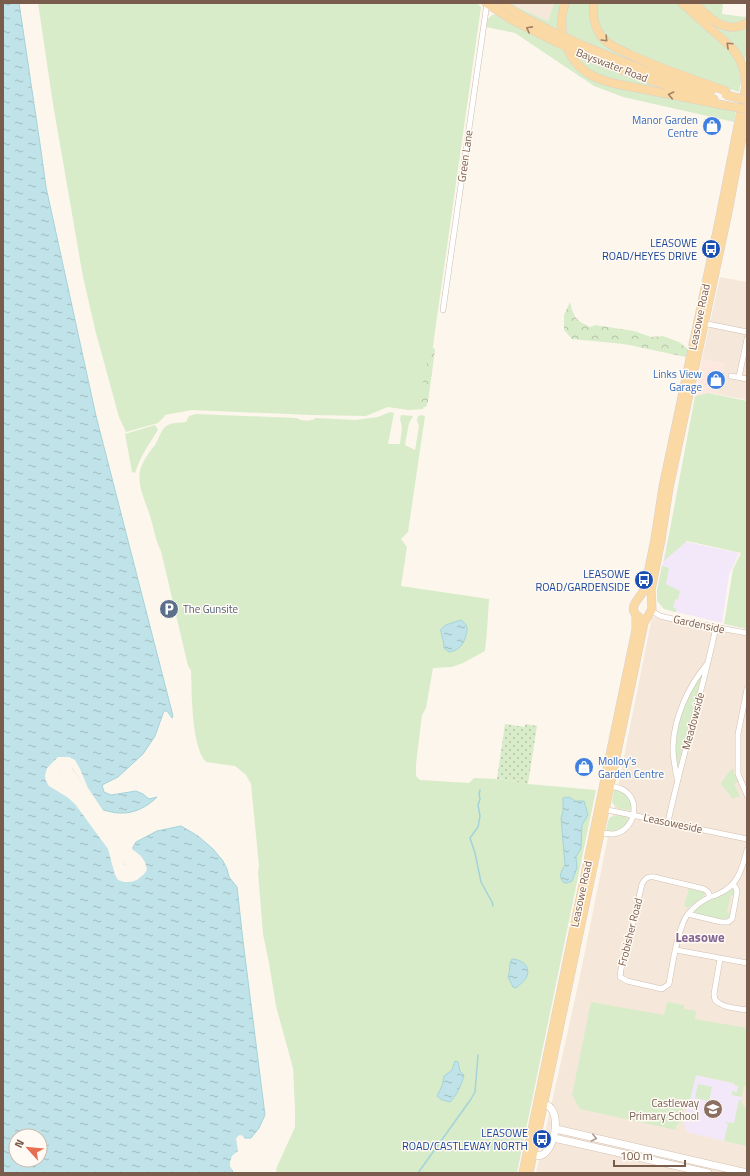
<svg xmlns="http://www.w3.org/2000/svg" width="750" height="1176" viewBox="0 0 750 1176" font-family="'Titillium Web',sans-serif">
<defs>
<pattern id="forest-crowns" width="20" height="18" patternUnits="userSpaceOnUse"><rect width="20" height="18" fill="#d8ecc9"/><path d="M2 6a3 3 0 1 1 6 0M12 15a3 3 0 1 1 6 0" fill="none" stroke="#b4c2a5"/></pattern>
<pattern id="garden-dots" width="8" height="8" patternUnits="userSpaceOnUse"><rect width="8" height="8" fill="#d8ecc9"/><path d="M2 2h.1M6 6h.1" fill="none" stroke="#b4c2a5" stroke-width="1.8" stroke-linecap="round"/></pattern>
<pattern id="water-ripples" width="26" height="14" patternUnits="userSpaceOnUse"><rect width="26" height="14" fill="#bfe3e8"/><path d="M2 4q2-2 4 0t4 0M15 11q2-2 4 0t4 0" fill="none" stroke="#a0bbbe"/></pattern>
</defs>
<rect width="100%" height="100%" fill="#fdf6ec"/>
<path fill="#f5e8da" d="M512,3H554L548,21L517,7Z
M720,277L747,282V400L717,394L724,363L702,359Z
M652,617L715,624L747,630V1173H536L579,981Z"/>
<path fill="#fde8e0" d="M702,359L724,363L717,394L709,393L695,396Z"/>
<path fill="#f3e8fa" d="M668,538L739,553L729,575L722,623L664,609L657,601V590Z
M695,1075L744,1086L732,1143L687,1132L684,1123V1121Z"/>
<path fill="#d8ecc9" d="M38,3H477L481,7L425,402L423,409L408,410L388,407L366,416L311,415L192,410L165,415L164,417L158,423L126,432L119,417L96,333L83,277L53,104Z
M506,3H512L517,7L548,21L554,3H562L560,31Z
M568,3H591L599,37L696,83L652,70L567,35L565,16Z
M596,3H679L734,54C741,66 742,78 739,92C703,80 667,68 633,52C624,48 613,44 606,37C596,27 597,16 596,3Z
M686,3H690L717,27H747V51L744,64Z
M698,3H723L722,14L745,17L747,13V21L732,26L717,20Z
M497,14L531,34L565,50L568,58L572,59L593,78L736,110L734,122L623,97L594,86L515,33L486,27L488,19L492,15Z
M584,59L694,97L606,78C595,74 587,68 578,60Z
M709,393L747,401V629L724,624L733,569L741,553L687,541L664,561L695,396Z
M390,412L394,413L388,444H400L402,427L400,419L401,415L413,416L409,423L405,445L415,450L419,426L417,420L418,416L422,415L425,416L408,532L401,539L407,547L401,586L489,599L487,631L485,651L463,663L452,667L433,668L426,708L422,715L416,764V776L420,780L469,783L474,778L497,779L528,784L596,790L517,1173H277L276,1169L295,1127V1109L293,1068L276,1006L269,963L263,934L258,872L259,866L251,784L246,775L235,766L206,762C191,746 192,693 191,670L188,666L161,551C155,540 154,528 150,516C146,502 137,487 140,471C142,462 149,452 155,445C159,439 161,428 168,425C173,422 181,423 186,422L189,416L196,414L297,418C301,421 311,422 316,418L355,420L378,417Z
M155,425L158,430C149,444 140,457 135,473L132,472L125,434Z
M662,566L669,568L666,584L680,591L678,599L675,600L673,607L677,610L675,612L664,609L657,601V590Z
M699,676H702L678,766L676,765C676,757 675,748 676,740C678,717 688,696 699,676Z
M731,769H734V773L738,782L734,784L740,796L733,799L721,784V783Z
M614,789C624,791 636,798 630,810L619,809L612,803Z
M618,815L627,817L628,821C623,830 616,832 606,831L608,821L610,817Z
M689,888L703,892L705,893C703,899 693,903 688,908L684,906Z
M732,889L734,890L735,896L731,895L727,912L730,913V917L723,920L694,913L693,911C700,903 709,901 718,897C723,895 727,890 732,889Z
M591,1002L664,1015L667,1002L684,1005V1009L696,1011L695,1019L747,1028V1082L746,1086H744L742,1097L732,1095V1091L737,1092L738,1086L734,1085V1083L696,1075L689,1104H684L682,1113L686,1114L684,1121C679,1123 676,1124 676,1130L580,1109L572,1095Z
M698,1084L712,1087L709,1101L695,1098Z
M739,1100H742L741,1103L747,1109V1146L724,1141L728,1124L725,1123V1122L734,1123Z"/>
<path fill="url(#forest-crowns)" d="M570,302C574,318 576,321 591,327L595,325L634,331L651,337L663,336L679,342L688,349L686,357L624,344L572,339L564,330V315Z
M433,347L435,350L428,402L426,407H422L419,402L430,348Z"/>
<path fill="url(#garden-dots)" d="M505,724L525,727V724L537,726L528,784L497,779Z"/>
<path fill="url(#water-ripples)" stroke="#a5d3da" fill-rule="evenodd" d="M3,3H19L40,144L46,187L96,416L173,716L172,718L167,711H164L155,736L143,754L118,777L102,785L104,792L111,795L136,791L143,794L149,799L157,797C147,807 134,814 119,813C114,813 108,811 103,810L70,765L60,767L57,777L119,861L130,868L135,864L136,855L133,852V847L136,842L157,831L181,826L198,836L213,849L223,861L227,869L229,877L237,887L243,941L265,1115L259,1128L251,1138H242L240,1152L231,1166L233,1173H3ZM16,1136H40V1160H16Z
M461,620C462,621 466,624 466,625C468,628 467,632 466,635C464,644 459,651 449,652L444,648C444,641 442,638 441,632C439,625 456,622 461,620Z
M569,797L575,801H584L588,815L582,825L581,848L576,857L577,868L572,881L567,883H564C558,877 561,871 565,865L561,818L563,812V798Z
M512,959C520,959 531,965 527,976C526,980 519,985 516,988L513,987L508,977C511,969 508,966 512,959Z
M455,1061L458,1062L460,1071L464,1075C462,1084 457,1095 450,1102L442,1100L437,1096L442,1086L444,1076L452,1070Z"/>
<path fill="#fdf6ec" d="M58,757H69L75,760L80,769L88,788L105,813L102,811L72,768L66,767L61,769L59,771V776L64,783L77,789L116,846L121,860L124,864L129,866L133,863L134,856L131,853V848L141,856L145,862L147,870L144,874L137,880L130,882H124L118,880L115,875L108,849L75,804L67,797L49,786L46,781L45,776L47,768Z
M240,1135L243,1136L245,1140H243L242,1153L234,1166V1170H232L230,1166V1162L232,1156L238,1151L236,1138L238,1136Z"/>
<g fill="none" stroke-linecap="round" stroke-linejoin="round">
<path stroke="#a5d3da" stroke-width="1.5" d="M480,790L479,794L480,799L478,805L480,816L478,827L470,838L475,853L481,882L492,902L493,906
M418,1173L471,1099L475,1092L478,1055"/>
<defs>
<path id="street" d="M443,310L487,3
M703,323L747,332
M731,376L747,379
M739,377L747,339
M652,611L660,616L686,622L747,633
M747,689L738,734V774L747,795
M677,778C675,768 673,757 673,747C674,717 688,687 707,664
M603,809L747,839
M668,822C682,757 702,693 716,627
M601,833C605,833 609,834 613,834C633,832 642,803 625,791C621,788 615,787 610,786
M710,897L708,892L704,889L654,877C648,876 645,878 642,884L632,927L621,969L620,977L627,981L662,989L669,984C672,967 678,926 688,914C694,907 701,901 710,897C712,896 716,896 718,894C738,886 742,869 747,850
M688,914L721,922H728L732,919L737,892L736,888L733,884
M676,950L747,963
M720,959L714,994L715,1000C723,1008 736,1008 747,1010"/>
<path id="secondary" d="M556,1129L747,1173
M554,1138L708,1173
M527,1154C532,1155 537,1157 542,1155C555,1148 562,1113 547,1105C545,1104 541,1103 538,1103"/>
<path id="primary" d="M486,3L512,20L558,43
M501,3L520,15L555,33
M565,3C556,29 566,59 589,74C596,78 605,81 612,83L723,105
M594,3C592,17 595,32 607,42C614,48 623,51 631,55C662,69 694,80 726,91
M682,3L732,48C740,58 746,70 745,84
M694,3C709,17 725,36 747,23
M584,46C625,63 667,80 711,91
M586,56C628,73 670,88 714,99
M639,617C625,608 641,598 645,588L655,539L663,487L720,217L747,80
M523,1173L636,630V615
M529,1173L644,623L652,609L651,590L661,540L669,488L728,212L747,111"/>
</defs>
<use href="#street" stroke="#d1beb0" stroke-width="6"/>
<use href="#secondary" stroke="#d6c0b0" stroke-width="8"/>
<use href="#primary" stroke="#dad1cd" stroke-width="9"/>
<use href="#street" stroke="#fff" stroke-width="5"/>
<use href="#secondary" stroke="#fff" stroke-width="7"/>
<use href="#primary" stroke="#fbd9a5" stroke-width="8"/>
<defs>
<path id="primary-bridge" d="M555,33L584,46
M558,43L586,56
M726,95L747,100
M723,105L747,109"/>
</defs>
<use href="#primary-bridge" stroke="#dad1cd" stroke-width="9" stroke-linecap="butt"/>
<use href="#primary-bridge" stroke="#fbd9a5" stroke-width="8"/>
</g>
<defs><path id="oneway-chevron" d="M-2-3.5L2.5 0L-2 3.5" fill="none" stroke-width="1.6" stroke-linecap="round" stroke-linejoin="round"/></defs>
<g stroke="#a18267">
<use href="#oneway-chevron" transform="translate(529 29) rotate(-152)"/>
<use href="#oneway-chevron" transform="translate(605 39) rotate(46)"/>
<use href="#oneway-chevron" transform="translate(729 45) rotate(-137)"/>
<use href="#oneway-chevron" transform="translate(671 95) rotate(-168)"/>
</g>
<use stroke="#af9d94" href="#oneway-chevron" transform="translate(594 1138) rotate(13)"/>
<defs>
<symbol id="shop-disc" viewBox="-11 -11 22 22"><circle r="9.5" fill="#3f7fe0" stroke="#fffaf3"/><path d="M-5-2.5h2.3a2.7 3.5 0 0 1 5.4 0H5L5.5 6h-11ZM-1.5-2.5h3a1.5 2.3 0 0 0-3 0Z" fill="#fff"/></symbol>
<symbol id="bus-disc" viewBox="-11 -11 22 22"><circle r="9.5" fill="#1a4fb4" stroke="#fffaf3"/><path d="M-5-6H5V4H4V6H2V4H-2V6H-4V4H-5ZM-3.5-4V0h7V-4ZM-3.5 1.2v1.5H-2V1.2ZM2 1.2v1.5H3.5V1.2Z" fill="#fff"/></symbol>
<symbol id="parking-disc" viewBox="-11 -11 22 22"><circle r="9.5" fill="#5c6f8a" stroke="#fffaf3"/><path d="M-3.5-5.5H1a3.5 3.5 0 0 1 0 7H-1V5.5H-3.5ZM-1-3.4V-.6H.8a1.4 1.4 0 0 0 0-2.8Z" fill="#fff"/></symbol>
<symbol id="school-disc" viewBox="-11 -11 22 22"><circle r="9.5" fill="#8d6e63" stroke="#fffaf3"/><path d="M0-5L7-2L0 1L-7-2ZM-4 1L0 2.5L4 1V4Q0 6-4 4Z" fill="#fff"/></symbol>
</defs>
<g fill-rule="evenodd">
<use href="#shop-disc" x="701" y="115" width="22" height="22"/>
<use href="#bus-disc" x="700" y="238" width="22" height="22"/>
<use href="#shop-disc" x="705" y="369" width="22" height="22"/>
<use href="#bus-disc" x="633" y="569" width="22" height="22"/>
<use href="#parking-disc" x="158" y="598" width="22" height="22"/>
<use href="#shop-disc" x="573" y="756" width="22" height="22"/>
<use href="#school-disc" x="702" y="1098" width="22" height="22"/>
<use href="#bus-disc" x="531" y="1128" width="22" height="22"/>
</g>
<g text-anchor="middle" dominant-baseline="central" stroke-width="3" stroke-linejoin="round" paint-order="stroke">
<g font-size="11" fill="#7a5c4d" stroke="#fffaf3">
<text transform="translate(612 65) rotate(21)">Bayswater Road</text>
<text transform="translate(465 156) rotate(-82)">Green Lane</text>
<text transform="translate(699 317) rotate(-78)">Leasowe Road</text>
<text transform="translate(699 624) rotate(12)">Gardenside</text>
<text transform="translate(693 721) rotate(-75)">Meadowside</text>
<text transform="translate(673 823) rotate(12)">Leasoweside</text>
<text transform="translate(581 894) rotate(-78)">Leasowe Road</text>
<text transform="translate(630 932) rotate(-76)">Frobisher Road</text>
</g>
<g font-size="11" fill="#366cbe" stroke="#fffaf3" text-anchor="end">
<text x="698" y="120">Manor Garden<tspan x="698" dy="13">Centre</tspan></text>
<text x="702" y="374">Links View<tspan x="702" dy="13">Garage</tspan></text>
<text x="598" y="761" text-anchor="start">Molloy's<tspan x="598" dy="13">Garden Centre</tspan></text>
</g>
<g font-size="11" fill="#164399" stroke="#fffaf3" text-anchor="end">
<text x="697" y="243">LEASOWE<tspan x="697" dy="13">ROAD/HEYES DRIVE</tspan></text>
<text x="630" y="574">LEASOWE<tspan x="630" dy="13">ROAD/GARDENSIDE</tspan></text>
<text x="528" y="1133">LEASOWE<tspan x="528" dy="13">ROAD/CASTLEWAY NORTH</tspan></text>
</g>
<g font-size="11" fill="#4e5e75" stroke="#fffaf3" text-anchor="start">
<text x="183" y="609">The Gunsite</text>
</g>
<g font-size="11" fill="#785e54" stroke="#fffaf3" text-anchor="end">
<text x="699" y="1103">Castleway<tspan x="699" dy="13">Primary School</tspan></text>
</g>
<g font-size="13" font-weight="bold" fill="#846695" stroke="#fffaf3">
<text x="700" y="937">Leasowe</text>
</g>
</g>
<rect width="750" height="1176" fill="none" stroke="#7a5c4d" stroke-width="8"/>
<g transform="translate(28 1148) rotate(297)"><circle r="19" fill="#fffaf3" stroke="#cabbb1"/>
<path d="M0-3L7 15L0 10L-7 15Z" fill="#e76f51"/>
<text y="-6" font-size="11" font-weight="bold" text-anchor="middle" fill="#7a5c4d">N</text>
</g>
<path d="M614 1160v6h71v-6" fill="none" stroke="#7a5c4d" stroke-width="2"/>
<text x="620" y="1160" font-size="12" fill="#7a5c4d" stroke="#fffaf3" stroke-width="3" paint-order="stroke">100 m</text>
</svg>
